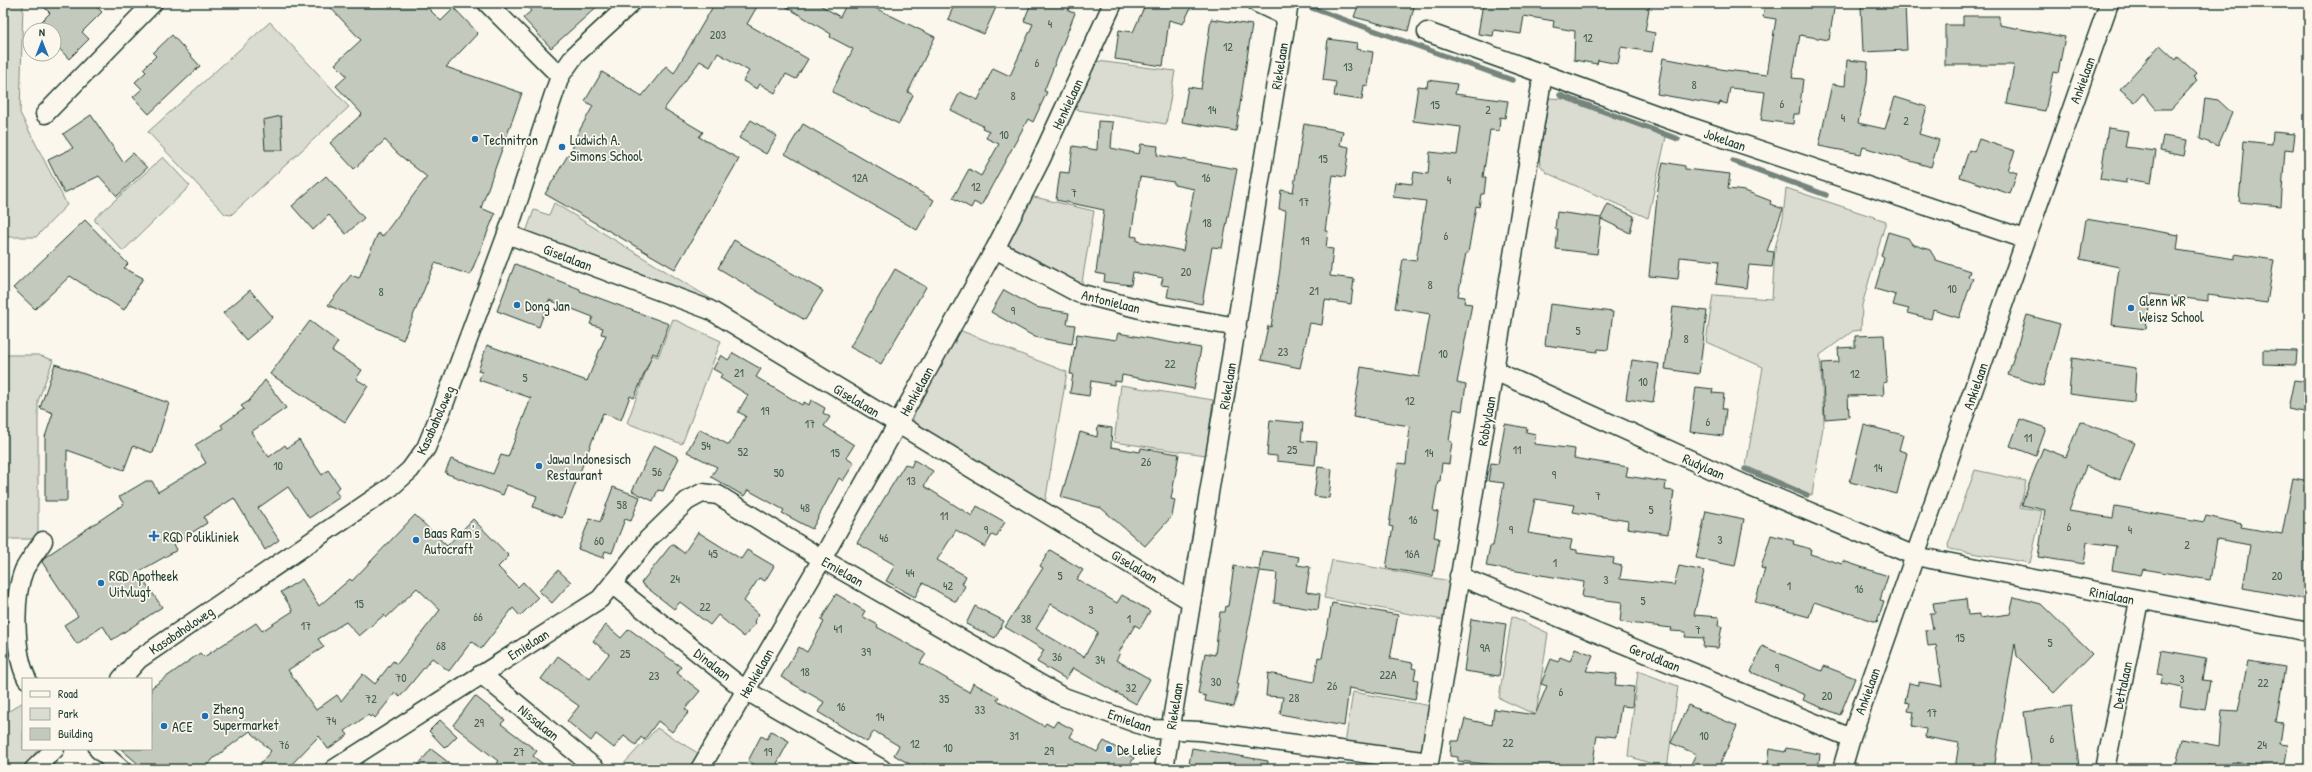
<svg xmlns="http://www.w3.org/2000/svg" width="2312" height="772" viewBox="0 0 2312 772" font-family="'Patrick Hand',sans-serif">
<rect width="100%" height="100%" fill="#fbf7ec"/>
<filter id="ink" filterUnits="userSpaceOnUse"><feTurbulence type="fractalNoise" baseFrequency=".025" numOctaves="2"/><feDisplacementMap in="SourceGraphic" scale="8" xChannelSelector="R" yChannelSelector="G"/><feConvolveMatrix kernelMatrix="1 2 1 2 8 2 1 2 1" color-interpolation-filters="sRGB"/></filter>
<g filter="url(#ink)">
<path fill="#dbdcd1" stroke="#7d8c82" d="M3,3H23L20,113L67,205L36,237H3Z
M270,22L349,107L231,215L225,214L148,132Z
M1097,61L1175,71L1166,124L1072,109Z
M1549,98L1564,99L1666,137L1648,218L1547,173L1541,166L1539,160Z
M163,157L190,186L123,251L95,221V218Z
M1786,188L1886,221L1862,305L1861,330L1853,331L1820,355L1824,421L1812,495L1746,466L1763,367L1706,342L1713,295L1772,299L1775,248L1783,218Z
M1030,196L1094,211L1081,288L1010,251L1005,243Z
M554,203L734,313L526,232L534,210L549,215Z
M673,319L721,341L682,444L627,423L652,355L658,357Z
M959,330L1067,372L1045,503L913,423V409Z
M3,355H38L53,360L38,401V539H3Z
M1121,385L1213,400L1206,455L1114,442Z
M1975,470L2026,481L2020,507L2042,511L2030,563L1949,549L1948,545Z
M1332,560L1450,581L1443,620L1324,598Z
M1512,616L1548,633L1536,715L1499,698Z
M1638,671L1678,686L1667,769L1628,756Z
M1353,692L1431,706L1422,755L1345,744Z
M23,702V749H39L21,769H3V715Z
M657,728L701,755L693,769H619Z"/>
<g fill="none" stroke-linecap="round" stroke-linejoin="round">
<path stroke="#74847b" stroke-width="5.5" d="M1312,8L1512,80
M1560,95L1678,139
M1733,161L1826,195
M1745,469L1807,495"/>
</g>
<path fill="#c4c9be" stroke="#1f3d34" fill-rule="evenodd" d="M40,3H92L102,12L82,32L89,39L69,59L54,43V30H33L50,13Z
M326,3H423L441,21L454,8L478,33L446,67L522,93L481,208L495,214L470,275L435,263L403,340L328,305L351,275L359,278L378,233L382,237L427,177L397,153L385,140L354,169L330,143L362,114L336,86L347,76L335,64L361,40Z
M524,3H601L551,48L523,18L531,11Z
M715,3H759L747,24L808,59L796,79L786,74L775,93L760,84L757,89L743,81L749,71L718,53L710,67L700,61L664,109L703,132L699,137L739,159L675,269L545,194L575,143L573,142L593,106L585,101L602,72L642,96L666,66L674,73Z
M780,3H817L840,17L847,3H875L873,7L935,37L908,92L913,95L899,124L832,92L853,49L830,37L831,34Z
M955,3H998L984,34L948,19Z
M1031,3H1071L1068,11L1075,13L1044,91L1047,92L1033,122L1028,119L981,206L974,202L971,208L953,198L969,169L981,176L999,144L986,138L989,131L982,128L983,126L951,110L960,92L978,100L993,68L1010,76L1033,24L1024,21Z
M1146,3H1193L1183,24L1169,20L1163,66L1115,59L1119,30L1133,32Z
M1359,3H1415L1408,31L1354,17Z
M1483,3H1650L1645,31L1655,33L1652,52L1621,47L1618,64L1598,60L1597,64L1574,60L1575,31L1553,27L1554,21L1524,16L1521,34L1494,30L1493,36L1478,34Z
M1765,3H1835L1829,40L1800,35L1792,78L1803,79L1799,114H1794L1793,124L1761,120L1765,92L1730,88L1727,104L1720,102L1719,105L1657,94L1663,58L1726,70L1767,75L1776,19L1763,17Z
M1905,4L1907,50L1863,52L1861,6Z
M1963,16H1999V25L2065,37L2058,73L2053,72L2045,111L2007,104L2014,65H1945V25H1963Z
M1211,19L1252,25L1236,131L1182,122L1188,87L1201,89Z
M172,35L200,66L149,114L133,97L142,89L135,82L146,72L143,69L156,56L153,53Z
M1328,39L1357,43L1356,49L1373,52L1368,86L1364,85L1362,100L1334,96L1336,82L1323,80Z
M2160,45L2176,60L2178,57L2196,73L2193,77L2197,81L2171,109H2156L2143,93L2135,102L2120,89Z
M1847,60L1868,62L1867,83L1858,123L1885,129L1895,97L1927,107L1919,134L1939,140L1931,167L1863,147L1861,154L1819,146L1832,84L1845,86Z
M1428,80L1457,84L1455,94L1508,101L1505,118L1500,117L1499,131L1490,130L1483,177H1486L1484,194H1481L1479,207L1476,206L1468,253H1466L1458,296L1465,297L1464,303L1472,304L1457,383L1466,385L1462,411L1454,409L1449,441L1452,442L1449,464L1442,463L1440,481H1438L1433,511L1438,512L1434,537L1439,538L1433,576L1386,568L1393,527L1389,526L1398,463L1406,464L1410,426L1353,417L1361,367L1419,377L1430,314L1395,308L1403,259L1416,261L1426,201L1393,197L1395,182L1412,184L1414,172L1428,174L1430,152L1457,155L1461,127L1413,121L1418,86L1427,87Z
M2205,98L2218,100L2232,113L2218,146L2200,139Z
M91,115L123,162L133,153L147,168L117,196L99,176L64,193L48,160L73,148L63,134Z
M281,116L283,150H265L263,120Z
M751,120L777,136L766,154L739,138Z
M1098,121L1113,122L1111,148L1139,154L1141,144L1158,146L1157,155L1237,169L1222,248L1212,247L1202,304L1167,297L1169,286L1161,285L1163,278L1133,272L1131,285L1104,282L1105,275L1096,273L1104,210L1056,200L1060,172L1069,173L1073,146L1097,150ZM1140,177L1174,182V185L1194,189L1183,251L1137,241V237L1131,236Z
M803,124L934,200L917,230L785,154Z
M1304,124L1343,131L1340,145L1349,147L1345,177L1333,175L1325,231H1328L1326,248L1333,249L1330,276L1354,279L1351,304L1325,300L1322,325L1310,323L1300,368L1261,360L1268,326L1271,327L1280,269L1286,210L1279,209L1281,190L1293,192Z
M2108,128L2128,131L2125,147L2156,151L2151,183L2126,179V183L2100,179Z
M2273,132L2295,134L2293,150L2285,149L2281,206L2239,202L2244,141L2272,144Z
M2163,136L2187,140L2184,156L2160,151Z
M1979,139L2015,151L2008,170L2017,173L2010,194L1960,177L1969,150L1974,152Z
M1663,162L1685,166V169L1730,174L1728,189L1745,191L1771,201L1770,204L1783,209L1767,251L1774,252L1772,267L1749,265L1746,288L1716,284L1719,261L1680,257L1678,279L1649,276L1658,188Z
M326,176L364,218L346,234L329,215L313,230L292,206Z
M1608,204L1634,216L1630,233L1601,219L1597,254L1556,249L1558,229H1555L1557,212L1601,218Z
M2086,219L2179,235L2177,250L2235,259V254L2274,260L2267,303L2208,295V301L2151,294L2146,329L2112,325L2119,267L2080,259Z
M85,220L128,264L124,268L143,278L124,310L70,276L35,309L13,288Z
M1888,232L1908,238L1912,244L1930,250L1936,260L1970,271L1968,277L1973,278L1959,318L1933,310L1931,319L1907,313L1909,309L1893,305L1896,295L1875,289L1884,258L1881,256Z
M734,240L823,291L805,320L718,268Z
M515,264L580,289V291L669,324L657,355L653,353L634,398L630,396L621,420L603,413L562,518L533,507L537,496L507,485L503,495L445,473L451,459L493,474L501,455L508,457L531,398L479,380L482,372L478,371L487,345L587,381L606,335L601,334L603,328L590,324L593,317L549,300L539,327L497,311Z
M895,269L926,287L881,364L850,347Z
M250,290L273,317L246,340L223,313Z
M1004,290L1035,307L1069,313L1067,324L1075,325L1072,344L1035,337L991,312Z
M1550,304L1613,312L1608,350L1598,349L1597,352L1545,345Z
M1673,307L1707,311L1699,374L1665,369Z
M2027,315L2060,324L2043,386L2008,375Z
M310,321L338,342L332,351L362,370L356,379L368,386L345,422L270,374Z
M1118,333L1201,348L1194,389L1122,375L1121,382L1114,381V385L1091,381L1089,396L1070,393L1073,374H1070L1077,334L1116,340Z
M1884,335L1887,382L1883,383L1884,395L1848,396L1849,417L1825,419L1822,363L1839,362L1838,348L1855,347V336Z
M2263,350L2297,351L2296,365L2263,364Z
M733,353L761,369L756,377L802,405L804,402L809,405L811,400L825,408L823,413L830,417L824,426L854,445L846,458L854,463L843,481L839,478L812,529L782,513L784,510L748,490L744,496L711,477L717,467L687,452L699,429L729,445L746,416L738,412L748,395L720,378L722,374L713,369L721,355L728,360Z
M2072,358L2136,368L2134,402L2069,394Z
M1632,360L1659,364L1653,403L1626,399Z
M55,364L169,403L153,453L133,446L124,470L67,450V501H45V437L53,413L40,408Z
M265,380L286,408L251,432L269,457L285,445L287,448L299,440L322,475L328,470L340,487L335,491L340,497L309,518L288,487L275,496L258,508L279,540L265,550L234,498L204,517L207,523L174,544L177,550L138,572L162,607L112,640L103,626L77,644L64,625L78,616L42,562L45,557L124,504L119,497L146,481H152L158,492L206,463L195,445L223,428L221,425L244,409L241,406L249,401Z
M2294,380L2309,382V413L2288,409Z
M1696,387L1713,389L1712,393L1724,394L1722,409H1726L1723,436L1690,432Z
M2020,419L2046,428L2036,456L2010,446Z
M1270,420L1303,423L1301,441L1317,442L1315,465L1277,461V456L1267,455Z
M2080,421L2135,443L2120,480L2086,466L2069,511L2113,518L2115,506L2204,522L2206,516L2242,524L2241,527L2282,534L2293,478L2309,481V600L2243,588L2250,545L2217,539L2210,580L2143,569L2141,575L2112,570L2116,546L2087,542L2084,564L2038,557L2045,510L2022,505L2024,497L2043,448L2066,457Z
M1505,424L1527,428L1526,432L1536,434L1534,444L1575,449L1574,458L1628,467L1626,476L1666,482L1665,490L1674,491L1668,534L1627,528L1628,521L1573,512L1575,505L1535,499L1528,533L1572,540L1570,549L1577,550V553L1614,558L1613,564L1622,566L1620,579L1674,585L1679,566L1704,571L1694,615L1719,617L1718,626H1722L1718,648L1703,647L1704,638L1685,637L1686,632L1671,631L1672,628L1620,622L1622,602L1582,597L1584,582L1486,566L1490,546H1493L1504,483L1488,481L1491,463L1498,464Z
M1864,425L1903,435L1899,450L1907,453L1897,494L1850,482Z
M1098,426L1112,428L1111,447L1140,452L1141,448L1179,454L1171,499L1175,500L1172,516L1145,546L1101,508L1061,497L1080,432L1097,437Z
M654,445L679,458L663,491L658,490L653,501L632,491Z
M914,460L933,471L924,486L972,516L977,506L1005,522L996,537L992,535L985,547L956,530L937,560L966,576L962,584L965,586L956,602L923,583L915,597L886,581L895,565L857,543L905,464L911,467Z
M1318,467L1332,469L1329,498L1314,496Z
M613,487L640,497L631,521L625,519L612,553L605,551L603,558L578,549L590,518L600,522Z
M1706,511L1744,519L1735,566L1696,558Z
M415,515L447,546L473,519L509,556L498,567L518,587L523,582L538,598L520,616L513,608L481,649L472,641L449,671L432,658L400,697L395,693L375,718L372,715L370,717L368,715L345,731L348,735L328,749L319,736L287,769H255L271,751L250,731L214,758L204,769H144L121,749H151V688L200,653L204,657L256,623L262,631L293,611L281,592L302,579L319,606L350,579L352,581ZM417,588L440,610L397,664L393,661L375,684L363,674L341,701L337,695L316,710L288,670L324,647L318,639L346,622L359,636L384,615L386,618Z
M698,532L741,559L747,550L774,566L765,581L759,578L744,601L759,614L754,621L756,623L744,637L718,615L710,625L680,602L674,609L641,583L672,544L684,553Z
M1771,535L1794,541L1793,544L1811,549L1810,554L1842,564L1843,561L1888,576L1880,600L1884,601L1877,622L1814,602L1809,617L1755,602L1765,569L1761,568Z
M1050,550L1083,570L1077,579L1117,603L1122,595L1150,611L1140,628L1135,625L1119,652L1120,653L1116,660L1150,679L1136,704L1073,668L1066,679L1037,662L1044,650L1005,627L1043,568L1040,566ZM1051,604L1098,632L1084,657L1036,629Z
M1262,551L1299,557L1297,565L1310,567L1306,592L1320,594L1318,610L1274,603L1277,573L1260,571L1237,684H1239L1234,707L1205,701L1206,696L1198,694L1205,653L1215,655L1220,612H1225L1226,606H1228L1234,566L1259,570Z
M558,570L571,582L552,603L539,591Z
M836,594L865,611L862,616L878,625L877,627L926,654L920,663L969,692L973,683L999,697L997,700L1044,726L1046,723L1053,727L1057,721L1074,730L1070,737L1097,752L1104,741L1134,758L1127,769H932L923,764L918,769L894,755L899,746L874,731L867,742L818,712L824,702L781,677L799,647L807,652L824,622L821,620Z
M2014,597L2041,604L2092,654L2054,693L2017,656L2015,643L1994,769H1955L1959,743L1925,737L1926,729L1912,726L1914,712L1908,711L1910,703L1905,702L1909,683L1919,685V682L1942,686L1936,645L1928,646L1926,630L1933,629L1930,613H1935L1933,603L1966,599L1968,615L1980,614V618L2010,614Z
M1332,603L1398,615L1390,659L1413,663L1412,668L1416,669L1414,679L1418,680L1415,700L1349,688L1344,726L1280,714L1283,697L1266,696L1268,673L1314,682L1318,657L1322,658Z
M975,606L1004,621L995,638L966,624Z
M1471,619L1506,624L1499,676L1464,671Z
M606,625L621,638L629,629L681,667L677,673L700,691L685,709L689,712L672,732L658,721L644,740L641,737L636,745L624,736L614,748L596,734L591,741L567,721L579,706L541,679L558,656L590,679L609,654L593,641Z
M1762,646L1822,671L1824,666L1855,678L1840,715L1803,700L1805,695L1751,672Z
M1575,648L1593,655L1586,671L1617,674L1615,685L1634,687L1632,707L1621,706L1616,737L1597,735L1592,769H1532L1458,761V757L1450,756L1451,741H1459L1465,719L1492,725L1494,709L1535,715L1547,686L1541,684L1551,659L1558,662L1560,657L1570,661Z
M2161,650L2206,658L2202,680L2210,681L2205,710L2180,706L2183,688L2161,684L2163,675L2157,674Z
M2248,661L2285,667L2276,722L2283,723L2280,744L2288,745L2284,769L2232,762L2231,768L2207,764L2206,769H2175L2182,739L2219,746L2222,710L2238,711Z
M475,696L505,720L501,724L537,751L533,756L549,769H504L496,763L498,761L453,725Z
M1688,705L1737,726L1718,769H1703L1691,764L1696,754L1671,743Z
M2071,706L2079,766L2032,769L2024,712Z
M440,720L457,736L445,748L429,731Z
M771,731L789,741L774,769H763L748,761L761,736L767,739Z
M1192,748L1268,761L1267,769H1188Z
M1786,748L1820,754L1818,769H1767L1770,749L1785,752Z
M431,749L457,769H415Z"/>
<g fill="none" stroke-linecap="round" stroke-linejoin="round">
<defs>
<path id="minor" d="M487,3L560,76
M1257,3L1287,17
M1427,32L1679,123L2025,239
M45,114L153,3
M507,234L710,310L1191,601
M995,249L1078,293L1152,312L1237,327
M1495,371L1746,485L1915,556L2309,632
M1459,576L1851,738
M613,585L745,690L882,769
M481,674L596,769
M27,679C14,653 13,597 24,570C29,560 37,551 43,541
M121,679L139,659L391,487L410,470L426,448L444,404L507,234L560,76L575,55L631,3
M98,749L121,769
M34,769L55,749
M334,769L600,599L648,539L687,501L702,493L718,495L822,559L1061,696L1152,729L1200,731L1429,762
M700,769L822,559L995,249L1040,161L1113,3
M1164,769L1289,3
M1428,769L1543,74
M1842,769L1851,738L2109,3
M2105,769L2139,601"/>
</defs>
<use href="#minor" stroke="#1f3d34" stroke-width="21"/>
<use href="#minor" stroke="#fbf7ec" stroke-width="18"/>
</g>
</g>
<g fill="#1f6fb2" stroke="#fbf7ec" stroke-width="1.5">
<circle cx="475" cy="139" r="4"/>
<circle cx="562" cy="147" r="4"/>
<circle cx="517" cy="305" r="4"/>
<circle cx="2131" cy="308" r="4"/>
<circle cx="539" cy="466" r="4"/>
<path d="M152 530h4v4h4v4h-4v4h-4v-4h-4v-4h4z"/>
<circle cx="416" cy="540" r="4"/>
<circle cx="101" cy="583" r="4"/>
<circle cx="205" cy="716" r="4"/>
<circle cx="164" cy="726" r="4"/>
<circle cx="1109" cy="749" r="4"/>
</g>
<g text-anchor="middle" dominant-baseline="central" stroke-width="3.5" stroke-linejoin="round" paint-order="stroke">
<g font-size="12" fill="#486056">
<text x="1050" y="23">4</text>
<text x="718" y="34">203</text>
<text x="1588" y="37">12</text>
<text x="1228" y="46">12</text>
<text x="1037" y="62">6</text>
<text x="1348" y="66">13</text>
<text x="1694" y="84">8</text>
<text x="1013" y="95">8</text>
<text x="1782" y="103">6</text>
<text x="1435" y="104">15</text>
<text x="1212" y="109">14</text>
<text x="1488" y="109">2</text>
<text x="1843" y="117">4</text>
<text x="1906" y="120">2</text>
<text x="1004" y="134">10</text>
<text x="1323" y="158">15</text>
<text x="860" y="177">12A</text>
<text x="1206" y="177">16</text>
<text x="1449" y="179">4</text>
<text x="976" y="186">12</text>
<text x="1074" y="192">7</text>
<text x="1304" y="201">17</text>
<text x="1207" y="222">18</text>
<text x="1446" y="235">6</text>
<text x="1305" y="240">19</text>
<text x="1186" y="271">20</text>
<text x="1430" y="284">8</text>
<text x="1952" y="288">10</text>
<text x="1314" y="290">21</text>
<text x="381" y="291">8</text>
<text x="1013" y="310">9</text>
<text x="1578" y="330">5</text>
<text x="1686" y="338">8</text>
<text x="1283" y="351">23</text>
<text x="1443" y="353">10</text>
<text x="1170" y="363">22</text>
<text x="739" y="372">21</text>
<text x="1855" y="373">12</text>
<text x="525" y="377">5</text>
<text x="1643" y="381">10</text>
<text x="1410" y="400">12</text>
<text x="765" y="410">19</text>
<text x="1708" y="421">6</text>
<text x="810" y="423">17</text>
<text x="2028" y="437">11</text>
<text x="706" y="445">54</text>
<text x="1292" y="449">25</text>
<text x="1517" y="449">11</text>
<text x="743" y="451">52</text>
<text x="835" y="452">15</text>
<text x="1429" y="452">14</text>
<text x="1146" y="461">26</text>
<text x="278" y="465">10</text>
<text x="1878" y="467">14</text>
<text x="657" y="471">56</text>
<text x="779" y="472">50</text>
<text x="1554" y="474">9</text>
<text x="911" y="480">13</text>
<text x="1598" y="495">7</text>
<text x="622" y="504">58</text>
<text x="805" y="507">48</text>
<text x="1651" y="509">5</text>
<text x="944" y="515">11</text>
<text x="1413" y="519">16</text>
<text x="2069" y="526">6</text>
<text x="986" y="529">9</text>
<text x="1511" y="529">9</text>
<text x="2130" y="529">4</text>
<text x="884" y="537">46</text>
<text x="1720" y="539">3</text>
<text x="599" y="540">60</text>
<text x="2187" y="544">2</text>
<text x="713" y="553">45</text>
<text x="1412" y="553">16A</text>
<text x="1555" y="562">1</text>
<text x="910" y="572">44</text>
<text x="1060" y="575">5</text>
<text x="2277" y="575">20</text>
<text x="675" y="578">24</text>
<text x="1606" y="579">3</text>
<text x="948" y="585">42</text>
<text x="1789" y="585">1</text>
<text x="1859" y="588">16</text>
<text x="1643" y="600">5</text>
<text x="359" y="603">15</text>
<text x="705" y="606">22</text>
<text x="1091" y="609">3</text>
<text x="478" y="616">66</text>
<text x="1026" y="618">38</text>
<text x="1129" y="618">1</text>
<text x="306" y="625">17</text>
<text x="838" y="628">41</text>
<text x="1698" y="629">7</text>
<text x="1960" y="637">15</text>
<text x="2050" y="642">5</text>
<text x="441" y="645">68</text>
<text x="1485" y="647">9A</text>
<text x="866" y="651">39</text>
<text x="625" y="653">25</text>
<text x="1057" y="656">36</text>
<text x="1100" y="659">34</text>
<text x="1777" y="667">9</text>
<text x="805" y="671">18</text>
<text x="1388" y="674">22A</text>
<text x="654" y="675">23</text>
<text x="401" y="677">70</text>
<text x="2182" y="678">3</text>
<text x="1216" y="681">30</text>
<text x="2263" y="682">22</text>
<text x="1332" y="685">26</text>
<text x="1131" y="687">32</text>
<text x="1561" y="691">6</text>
<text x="1827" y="695">20</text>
<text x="1294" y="697">28</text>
<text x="371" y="698">72</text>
<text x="944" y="698">35</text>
<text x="841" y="706">16</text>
<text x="980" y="709">33</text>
<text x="1932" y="712">17</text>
<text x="880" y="716">14</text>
<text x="331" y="720">74</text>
<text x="479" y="722">29</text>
<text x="1014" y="735">31</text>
<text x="1704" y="735">10</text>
<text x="2052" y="738">6</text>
<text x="1508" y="742">22</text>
<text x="915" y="743">12</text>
<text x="284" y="744">76</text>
<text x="2262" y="744">24</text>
<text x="948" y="747">10</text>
<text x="1049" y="750">29</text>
<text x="519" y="751">27</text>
<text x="768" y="751">19</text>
</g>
<g font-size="14" fill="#1f3d34" stroke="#fbf7ec">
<text transform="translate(1279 66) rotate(-81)">Riekelaan</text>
<text transform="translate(2082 80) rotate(-70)">Ankielaan</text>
<text transform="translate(1067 104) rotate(-65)">Henkielaan</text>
<text transform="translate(1725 139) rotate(19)">Jokelaan</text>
<text transform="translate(568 257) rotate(21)">Giselalaan</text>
<text transform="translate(1111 301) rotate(14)">Antonielaan</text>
<text transform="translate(1227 386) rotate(-81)">Riekelaan</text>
<text transform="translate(1975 386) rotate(-71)">Ankielaan</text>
<text transform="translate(916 391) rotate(-61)">Henkielaan</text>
<text transform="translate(857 400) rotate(31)">Giselalaan</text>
<text transform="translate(435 420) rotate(-66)">Kasabaholoweg</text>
<text transform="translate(1486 421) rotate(-80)">Robbylaan</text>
<text transform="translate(1704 466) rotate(24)">Rudylaan</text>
<text transform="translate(1135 566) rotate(31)">Giselalaan</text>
<text transform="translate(843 571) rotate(30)">Emielaan</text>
<text transform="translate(2112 595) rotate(11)">Rinialaan</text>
<text transform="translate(181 630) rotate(-34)">Kasabaholoweg</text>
<text transform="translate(528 644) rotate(-32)">Emielaan</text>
<text transform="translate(1655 657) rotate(22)">Geroldlaan</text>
<text transform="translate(713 664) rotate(38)">Dinalaan</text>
<text transform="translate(756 673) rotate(-60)">Henkielaan</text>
<text transform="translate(2122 685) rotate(-78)">Dettalaan</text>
<text transform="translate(1867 691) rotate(-70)">Ankielaan</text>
<text transform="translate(1174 706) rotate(-81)">Riekelaan</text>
<text transform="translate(1130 720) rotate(19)">Emielaan</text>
<text transform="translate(539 722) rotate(39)">Nissalaan</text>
</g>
<g font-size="14" fill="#1f3d34" stroke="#fbf7ec" text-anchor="start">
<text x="483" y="139">Technitron</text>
<text x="570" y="139">Ludwich A.<tspan x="570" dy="16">Simons School</tspan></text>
<text x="2139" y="300">Glenn WR<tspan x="2139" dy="16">Weisz School</tspan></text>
<text x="525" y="305">Dong Jan</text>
<text x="547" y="458">Jawa Indonesisch<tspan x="547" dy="16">Restaurant</tspan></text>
<text x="424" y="532">Baas Ram's<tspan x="424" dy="16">Autocraft</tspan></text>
<text x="163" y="536">RGD Polikliniek</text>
<text x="109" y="575">RGD Apotheek<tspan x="109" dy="16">Uitvlugt</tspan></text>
<text x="213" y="708">Zheng<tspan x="213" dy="16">Supermarket</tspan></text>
<text x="172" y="726">ACE</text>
<text x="1117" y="749">De Lelies</text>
</g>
</g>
<rect width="2312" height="772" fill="none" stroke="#fbf7ec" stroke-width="16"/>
<rect x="8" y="8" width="2296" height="756" fill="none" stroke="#1f3d34" stroke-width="1.5" filter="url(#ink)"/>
<rect x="22" y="678" width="130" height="72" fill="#fbf7ec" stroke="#a3ada2"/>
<rect x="30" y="691" width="20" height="6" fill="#fbf7ec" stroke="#a3ada2"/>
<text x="58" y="698" font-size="12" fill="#1f3d34">Road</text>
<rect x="30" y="708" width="20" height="12" fill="#dbdcd1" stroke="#a3ada2"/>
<text x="58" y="718" font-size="12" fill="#1f3d34">Park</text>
<rect x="30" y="728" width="20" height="12" fill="#c4c9be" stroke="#a3ada2"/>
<text x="58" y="738" font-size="12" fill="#1f3d34">Building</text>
<g transform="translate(42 42)"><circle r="19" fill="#fbf7ec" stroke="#a3ada2"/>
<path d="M0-3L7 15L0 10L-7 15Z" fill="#1f6fb2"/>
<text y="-6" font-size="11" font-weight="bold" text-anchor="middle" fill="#1f3d34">N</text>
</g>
</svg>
